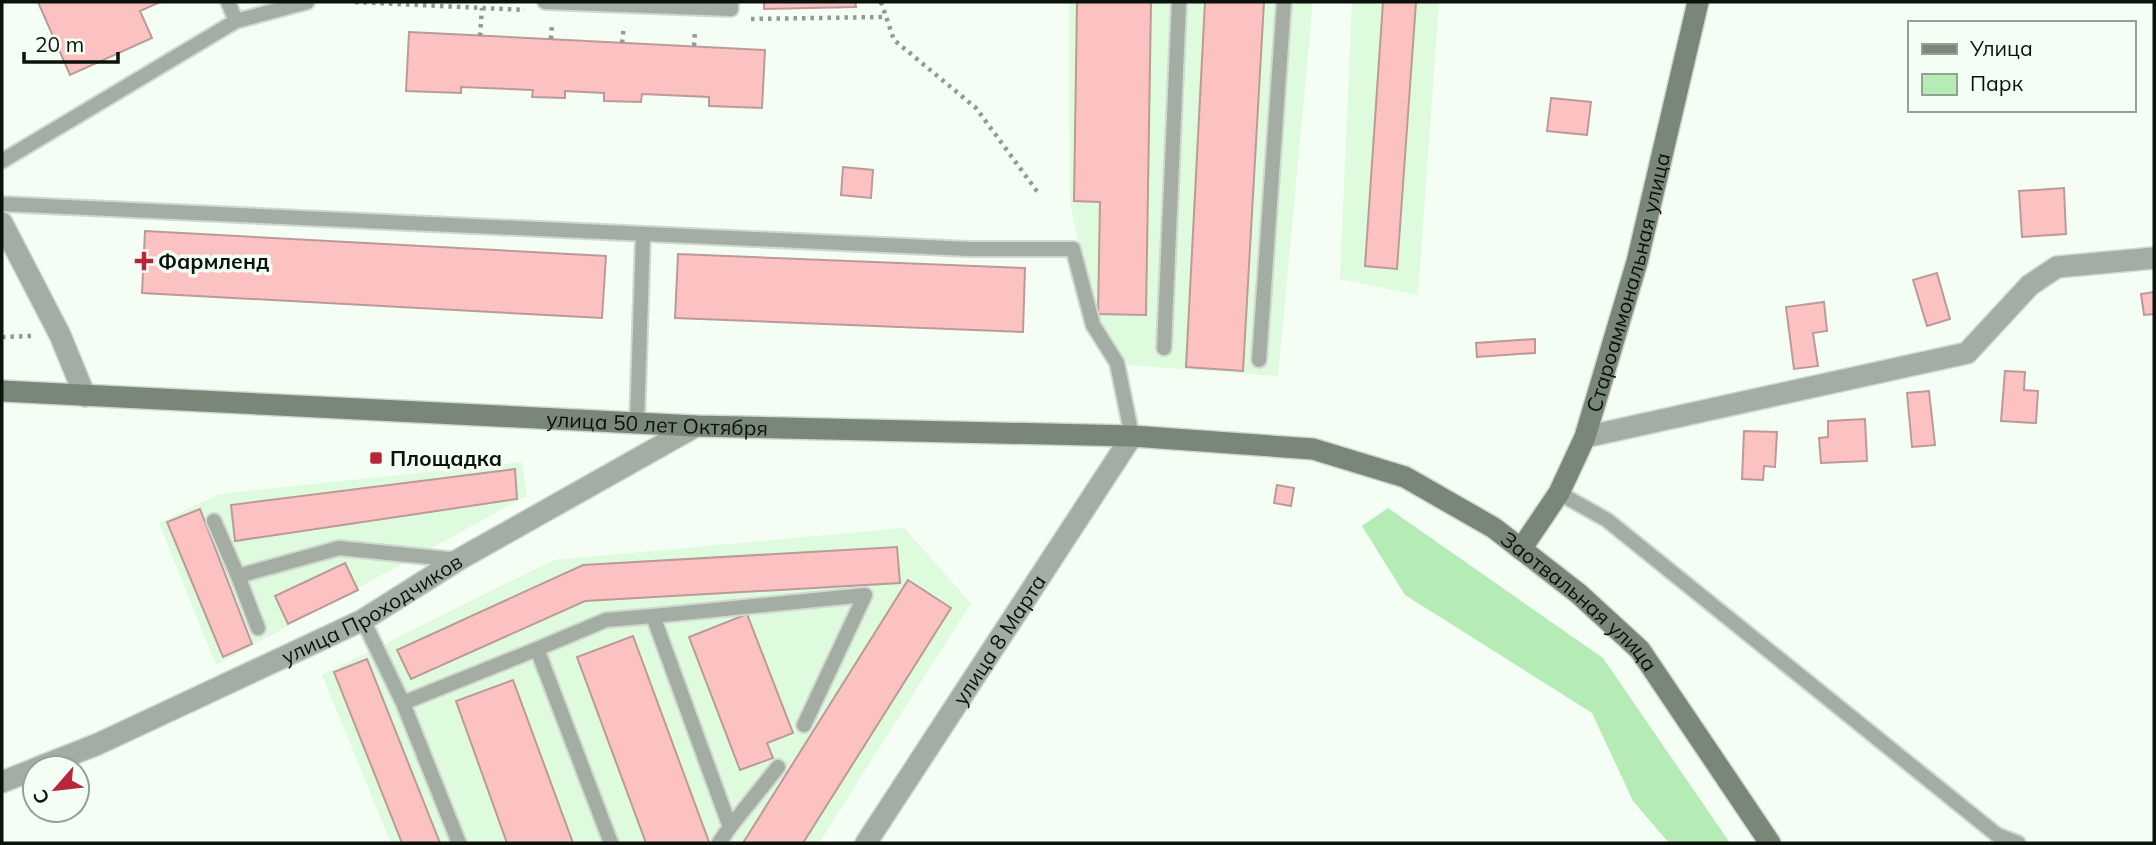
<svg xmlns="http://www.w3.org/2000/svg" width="2156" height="845" viewBox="0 0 2156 845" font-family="Mulish,sans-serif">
<rect width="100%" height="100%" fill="#f5fef5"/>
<path fill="#defbde" d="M1069,2H1313L1278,376L1128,365L1095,313L1070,204Z
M1352,2H1439L1418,295L1340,279Z
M522,462L527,496L216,665L159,523L219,494Z
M904,528L971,603L819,843H391L322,675L554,560Z"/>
<path fill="#b5ecb6" d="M1388,508L1603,658L1730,843H1669L1633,801L1592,713L1405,595L1362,526Z"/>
<path fill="#fbc2c1" stroke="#bb9a99" stroke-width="2" d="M38,2H160L140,11L152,38L70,75Z
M764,2H855L856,7L764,9Z
M1077,2H1151L1146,315L1098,314L1100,202L1074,201Z
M1205,2H1264L1243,371L1186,367Z
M1383,2H1416L1397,269L1365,266Z
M409,32L765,50L762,108L709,106V97L642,94L641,102L604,101V93L565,91V98L532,97L533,90L461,87V93L406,91Z
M1551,98L1591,102L1587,135L1547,131Z
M843,167L873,170L871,198L841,195Z
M2064,188L2066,234L2022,237L2019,191Z
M145,231L606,256L602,318L142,293Z
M678,254L1025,268L1023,332L675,318Z
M1937,273L1950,319L1927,326L1913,280Z
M2154,292V314L2144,315L2141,294Z
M1824,302L1827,331L1813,333L1818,366L1794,369L1786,307Z
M1535,339V353L1477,357L1476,343Z
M2005,371L2025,372L2024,390L2038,391L2036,423L2001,421Z
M1929,391L1935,445L1912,447L1907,393Z
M1865,419L1867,461L1821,463L1819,438L1828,437V421Z
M1744,431L1777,432L1775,467L1764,466L1763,480L1742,479Z
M515,469L517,499L235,541L231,505Z
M1277,485L1294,488L1291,506L1274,503Z
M200,509L252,644L223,657L167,522Z
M897,547L900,583L585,601L411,679L397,650L583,565Z
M345,563L358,590L288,624L275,596Z
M908,580L951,608L803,843H743Z
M747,614L793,733L767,743L773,758L740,770L689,637Z
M633,636L709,842L706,843H646L577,657Z
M367,659L440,843H402L334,672Z
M513,680L573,843H507L456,701Z"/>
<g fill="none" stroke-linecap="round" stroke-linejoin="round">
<defs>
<path id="lane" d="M228,2L236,21
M545,2L731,9V2
M2,161L236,21L307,2
M2,204L969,249H1073L1093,325L1117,363L1132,436
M1164,348L1179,2
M1259,360L1284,2
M637,423L643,234
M1559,493L1607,520L1997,835L2018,843
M214,521L238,576
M653,616L865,595L804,725
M363,620L403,703L459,843
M258,628L238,576L339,548L458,560
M403,703L537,649
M730,827L778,767
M611,843L537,649L606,620L653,616L730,827L719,843"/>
<g id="street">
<path d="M2,223L60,335L85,396"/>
<path d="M1585,437L1967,353L2030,285L2057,267L2154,258"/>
<path id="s1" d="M37,768L98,744L363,620L458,560L696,426"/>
<path d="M2,782L35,769"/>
<path id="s2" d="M866,843L1132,436"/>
</g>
<g id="secondary">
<path id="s3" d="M2,391L696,426L1132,436L1313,449L1405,477L1494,528L1579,594L1640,650L1770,843"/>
<path id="s4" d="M1521,549L1559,493L1585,437L1637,262L1698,2"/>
</g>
</defs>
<use href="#lane" stroke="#d0d8d0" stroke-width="18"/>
<use href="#street" stroke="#d0d8d0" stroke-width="24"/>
<use href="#secondary" stroke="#d0d8d0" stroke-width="24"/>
<path stroke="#929a92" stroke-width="4.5" stroke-dasharray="3.5 5" stroke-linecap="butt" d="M355,2L525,10
M881,2L894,40L976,108L1039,194
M751,19L886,17
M480,36L482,8
M551,39L552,23
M622,43L624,26
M694,46L695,30
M2,337L31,336"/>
<use href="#lane" stroke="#a3ada3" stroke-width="14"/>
<use href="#street" stroke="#a3ada3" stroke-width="21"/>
<use href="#secondary" stroke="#798779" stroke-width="21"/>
</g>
<g fill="#b8263a" stroke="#f5fef5" stroke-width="2.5">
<path d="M140.5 250.5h7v7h7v7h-7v7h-7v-7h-7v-7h7z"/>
<rect x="369" y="451" width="14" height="14" rx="3.5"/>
</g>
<g text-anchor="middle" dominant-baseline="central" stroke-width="7" stroke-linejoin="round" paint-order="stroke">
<g font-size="21" font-weight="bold" fill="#0b120b" stroke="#f5fef5" text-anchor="start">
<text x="158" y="261">Фармленд</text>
<text x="390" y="458">Площадка</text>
</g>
<g font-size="21" fill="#0b120b" stroke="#f5fef5">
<text stroke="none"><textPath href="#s4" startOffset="290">Староаммональная улица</textPath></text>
<text stroke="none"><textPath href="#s3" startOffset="656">улица 50 лет Октября</textPath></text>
<text stroke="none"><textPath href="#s3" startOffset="1624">Заотвальная улица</textPath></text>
<text stroke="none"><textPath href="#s1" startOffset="371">улица Проходчиков</textPath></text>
<text stroke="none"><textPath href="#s2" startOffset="243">улица 8 Марта</textPath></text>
</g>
</g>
<rect width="2156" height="845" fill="none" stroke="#0b120b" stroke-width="7"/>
<rect x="1908" y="21" width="228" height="91" fill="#f5fef5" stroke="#97a097" stroke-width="2"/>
<rect x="1922" y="44" width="35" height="10" fill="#798779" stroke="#97a097" stroke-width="2"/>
<text x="1970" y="56" font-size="21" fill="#0b120b">Улица</text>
<rect x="1922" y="74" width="35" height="21" fill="#b5ecb6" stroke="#97a097" stroke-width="2"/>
<text x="1970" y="91" font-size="21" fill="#0b120b">Парк</text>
<g transform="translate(56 789) rotate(242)"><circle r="33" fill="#f5fef5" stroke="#97a097" stroke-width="2"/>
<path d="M0-5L12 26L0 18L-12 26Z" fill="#b8263a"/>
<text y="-10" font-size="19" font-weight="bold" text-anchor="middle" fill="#0b120b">С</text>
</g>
<path d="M24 52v10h94v-10" fill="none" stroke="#0b120b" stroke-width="3.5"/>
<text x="35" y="52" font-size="21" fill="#0b120b" stroke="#f5fef5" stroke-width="5" paint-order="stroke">20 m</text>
</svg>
